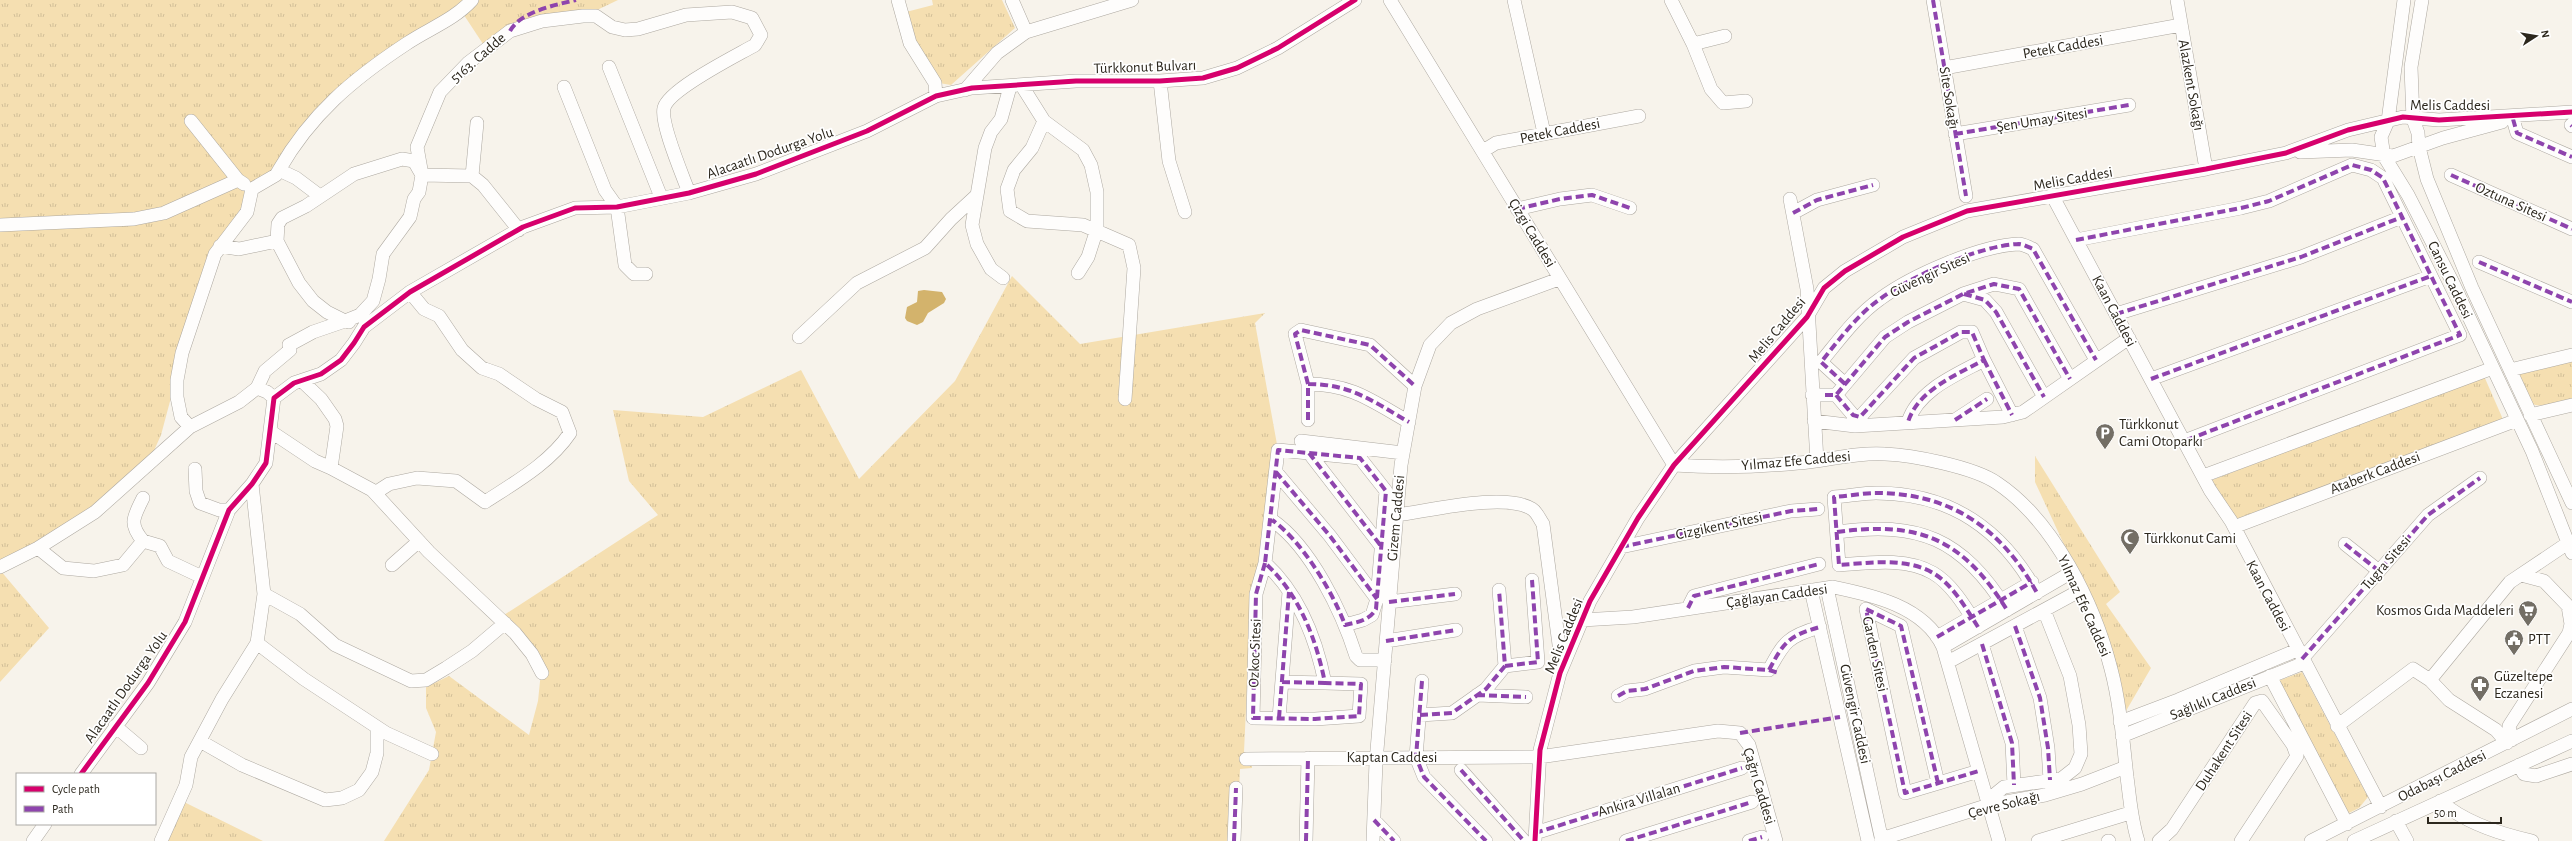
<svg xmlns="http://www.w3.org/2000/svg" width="2572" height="841" viewBox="0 0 2572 841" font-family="'Alegreya Sans',sans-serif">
<defs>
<pattern id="grass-tufts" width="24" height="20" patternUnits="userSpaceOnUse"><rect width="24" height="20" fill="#f5dfb1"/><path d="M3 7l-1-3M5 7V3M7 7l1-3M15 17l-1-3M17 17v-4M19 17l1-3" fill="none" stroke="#d2bf98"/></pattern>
</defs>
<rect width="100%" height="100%" fill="#f7f3eb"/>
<path fill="url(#grass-tufts)" d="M0,0H618L595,11L533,19L485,47L458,6L301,128L269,174L257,182L207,263L161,435L152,455L92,509L0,563Z
M932,0H1002L1015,28L951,85L939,83L912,38L906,12L933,5Z
M1012,276L1080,344L1265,313L1255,323L1278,450L1266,528L1251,600L1244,752H1251L1252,768L1240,769L1237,841H384L429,770L436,732L426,708V687L449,676L529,735L538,701L542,662L504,615L658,515L629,481L613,410L703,417L801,370L859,479L955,381Z
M2572,359V399C2560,401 2541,410 2531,403L2518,370Z
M2484,376L2505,424L2237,521L2212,480Z
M2035,456L2120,592L2106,604L2151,668L2126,711L2100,622L2035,482Z
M0,570L49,628L0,682Z
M2302,672L2368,797L2359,808L2347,814L2278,681Z
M184,802L263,841H165Z"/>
<path fill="#d3b36c" d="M924,290L942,292L946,299L944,303L928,313L923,322L917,325L907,321L905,318L907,307L917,302L918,291Z"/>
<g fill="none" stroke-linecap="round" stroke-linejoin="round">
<defs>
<path id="minor" d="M898,0L910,43L935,83L936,96
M1012,0L1026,32
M1390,0L1674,465
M1514,0L1544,133
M1671,0L1693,44L1725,36
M1933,0L1966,196
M2177,0L2206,169
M2404,0L2388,121L2381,137L2384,156L2408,195L2453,283L2532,451L2572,553
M2422,0L2411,67L2413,119L2418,133L2419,147L2427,179L2472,288L2572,503
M1693,44L1711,89L1723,103L1746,101
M609,67L661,197
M1944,68L2181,25
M1160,81L1169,161L1185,212
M1022,86L1044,121L1083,150L1091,165L1097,192V229L1088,257L1078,273
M564,87L605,190L617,207L625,265L634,274H646
M965,90L997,53L1026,32L1132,0
M2513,119L2517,133L2572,157
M191,121L238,180L244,184
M1044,121L1032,148L1014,170L1007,189L1010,211L1027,221L1083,225L1129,245L1134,268L1125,399
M2571,125L2572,126
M1955,134L2129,105
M1483,151L1496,143L1639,116
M2300,152L2352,150L2393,156L2443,138L2502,122
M279,170C311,114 353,79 406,44C428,29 454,20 472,0
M2451,175L2572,229
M472,176L477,123
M2052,195L2210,490L2231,521L2381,807
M1790,199L1807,289L1817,461
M1517,209L1560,199L1592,195L1630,208
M1793,213L1817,200L1873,185
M0,225L134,219L164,213L238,180
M519,230L483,185L472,176L422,175L414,161L402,159L354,174L306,206L282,218L278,224L277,241L299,283L313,301L327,312L345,321L360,315L373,301L379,279L383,254L410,217L414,199L419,192L422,175L417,147L440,92L468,63L510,31L542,21L583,16H596L612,27L625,30L638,29L686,15L732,12L752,18L761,35L755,45C736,56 669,89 664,108C660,123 683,176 689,193
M2076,240L2241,208L2269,201L2352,165L2371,170L2383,178L2460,335L2184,441
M220,246L239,249L277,241
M2479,262L2572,302
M1003,278L991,269L977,244L972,225L985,148L991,132L1001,119L1010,87
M1963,294L1985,300L1996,312L2044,397
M2116,314L2301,257L2402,217
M799,337L857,283L925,248L951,219L976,196
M1984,360L2012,415
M2510,370L2572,355
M2151,379L2431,276
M1308,384C1351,384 1372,401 1409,422
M1845,384L1821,362C1839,340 1857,315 1880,299C1911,276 1981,245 2019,244C2023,244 2028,247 2033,249L2096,360
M257,388L265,371L290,350L289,345L313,332L345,321L349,322
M1812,395H1836L1885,337L1908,322L1963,294L1994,284L2019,289L2070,379
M1836,395L1853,415L1860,417L1914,358L1961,332H1972L1984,360C1956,375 1918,390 1908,422
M2530,415L2572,405
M1308,420V384L1295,334L1301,330L1370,345L1415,386
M1955,420L1987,399
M1814,421L1855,426L2003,417L2023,412L2129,338
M190,427L181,417L177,397V380L182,353L215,254L247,212L252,189L276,175L279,170L296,178L320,196
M270,431L315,461L331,468L337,426L335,419L321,399L302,381
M1301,441L1403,453
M1309,453L1381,546
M1674,465C1715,468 1757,467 1798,463C1827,461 1855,452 1885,454C1912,455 1974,467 1997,483C2054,521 2094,603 2111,669C2120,703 2123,741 2127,777C2130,799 2131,819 2138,841
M331,468L372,490L429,552L515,633L532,654L542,673
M195,469L196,491L200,503L219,510H229
M1276,472L1330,536L1377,599
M2203,476L2493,368
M375,493L389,484L417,478L456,481L485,502C514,483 550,463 570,433L562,412L536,399L499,374L482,368L462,350L439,316L424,309L410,292
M1397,515C1429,511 1505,492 1532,509C1537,512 1540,520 1543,524L1562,667
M1272,520C1311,547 1342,612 1356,656L1360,660H1385
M2234,527L2517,420
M1837,532C1919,521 1962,538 2007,610
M143,541C128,523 134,517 143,498
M2345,544L2379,571
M1621,547L1791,511L1818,509
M38,548L63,568L94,571L123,565L143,541L160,546L168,561L202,577
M1265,563L1256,594L1253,718L1315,719L1359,716L1361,684L1325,683C1316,638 1299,594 1265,563L1278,450L1360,458L1386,491L1377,599L1372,615L1363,620L1345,625
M392,565L419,541
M0,567L38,548L95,512L190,427L239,402L257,388L267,392L274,398
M1827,588L1882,841
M1811,590L1868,841
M264,594L300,614L335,645L411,681L426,680L446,668L472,651L505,623
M1389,602L1455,594
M1688,608L1694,596L1819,564
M1582,620L1633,617L1833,587C1872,595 1924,606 1943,647L1999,841
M2015,626L2040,698L2048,748L2050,780
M1978,627C1966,608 1952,584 1933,573C1906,557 1868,563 1839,565L1834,497C1848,496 1863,493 1876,493C1951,493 2002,529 2037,593
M1937,637L2032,582
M1386,641L1456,630
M257,643L304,679L386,733L432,754
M1982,644L2012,743L2014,785
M1943,647L2072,572
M2302,659L2428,515L2480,478
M1948,662L2081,590
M1505,666L1538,662L1532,580
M2270,676L2347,824
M2430,680L2449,700L2496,730L2507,743
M1422,681L1416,757L1424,777L1486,841
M1282,682L1325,683
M1477,695L1526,697
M1618,696L1627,691L1645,689L1694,671L1724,667L1769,670C1784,642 1788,636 1820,627
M1420,715L1452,713L1486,689L1505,666L1499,590
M1279,718L1289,592
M2120,722L2178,700L2297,650
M115,726L141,748
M2337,726L2413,669L2430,680L2510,582L2568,543
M2122,736L2304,663
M2512,740L2509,726L2569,633L2571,624L2568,606L2544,581L2521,575
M200,741L242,765L325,800L342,798L359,790L372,772L377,753V727
M1246,759L1539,757L1718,731L1740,733L1749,745L1776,841
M2519,765L2524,774L2536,776L2572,764
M1461,770L1524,841
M81,774L148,683L185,622L229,510L252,484L266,463L274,398L294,383L321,374L341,360L354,343L364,327L410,292L523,227L575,208L617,207L689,193L756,174L867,131L936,96L972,88L1076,81H1160L1203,78L1237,68L1278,48L1355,0
M1938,783L1901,626L1866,609L1905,793L1979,771
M1988,800L2004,787L2061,779L2075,768L2081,754L2079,725L2070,676L2044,610
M2440,801C2465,823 2500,834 2532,841
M1374,820L1394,841
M2396,821L2407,841
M1535,833L1742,768
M1881,839L1989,805L2045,795L2082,784L2126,767
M33,841L45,824
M161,841L186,785L191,757L222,699L257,643L264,594L252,484
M1234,841L1236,788
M1306,841L1308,758
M1373,841L1376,762L1401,465L1415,386L1430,345L1451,323L1477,309L1559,279
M1535,841L1540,750L1560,673L1590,601L1638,518L1674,465L1807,317L1824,288L1845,271L1903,237L1967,211L2206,169L2286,153L2348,130L2403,117L2439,120L2572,112
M1626,841L1752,802
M1749,841L1762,837
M2038,841L2130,813
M2108,841H2109
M2159,841L2172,829L2255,703L2262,701L2293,745L2297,756L2241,841
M2311,841L2572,709
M2354,841L2572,741"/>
</defs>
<use href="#minor" stroke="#ada8a0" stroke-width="14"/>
<use href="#minor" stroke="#fefdfc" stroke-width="13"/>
<path stroke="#8e44ad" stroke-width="4" stroke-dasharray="8 4" stroke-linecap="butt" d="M1933,0L1966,196
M510,31C521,11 556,5 576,0
M2513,119L2517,133L2572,157
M2571,125L2572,126
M1955,134L2129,105
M2451,175L2572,229
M1517,209L1560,199L1592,195L1630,208
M1793,213L1817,200L1873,185
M2076,240L2241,208L2269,201L2352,165L2371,170L2383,178L2460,335L2184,441
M2479,262L2572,302
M1964,294L1985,300L1996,312L2044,397
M2116,314L2301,257L2402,217
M1984,360L2012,415
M2151,379L2431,276
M1308,384C1351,384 1372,401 1409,422
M1845,384L1821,362C1839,340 1857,315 1880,299C1911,276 1981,245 2019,244C2023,244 2028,247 2033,249L2096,360
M1825,395H1836L1885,337L1908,322L1963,294L1994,284L2019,289L2070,379
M1836,395L1853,415L1860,417L1914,358L1961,332H1972L1984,360C1956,375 1918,390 1908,422
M1308,420V384L1295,334L1301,330L1370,345L1415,386
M1955,420L1987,399
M1309,453L1381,546
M1276,472L1330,536L1377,599
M1837,532C1919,521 1962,538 2007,610
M2345,544L2379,571
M1621,547L1791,511L1818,509
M1265,563L1256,594L1253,718L1315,719L1359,716L1361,684L1325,683C1316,638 1299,594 1265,563L1278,450L1360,458L1386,491L1376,609C1369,621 1357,622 1345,625C1333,592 1301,540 1272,520
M1389,602L1455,594
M1688,608L1694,596L1819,564
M2015,626L2040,698L2048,748L2050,780
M1978,627C1966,608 1952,584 1933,573C1906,557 1868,563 1839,565L1834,497C1848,496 1863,493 1876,493C1951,493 2002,529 2037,593
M1937,637L2032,582
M1386,641L1456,630
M1982,644L2012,743L2014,785
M2302,659L2428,515L2480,478
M1505,666L1538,662L1532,580
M1769,670L1779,673
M1422,681L1416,757L1424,777L1486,841
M1282,682L1325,683
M1477,695L1526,697
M1618,696L1627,691L1645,689L1694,671L1724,667L1769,670C1784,642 1788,636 1820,627
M1420,715L1452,713L1486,689L1505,666L1499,590
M1279,718L1289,592
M1740,733L1840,717
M1461,770L1524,841
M1938,783L1901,626L1866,609L1905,793L1979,771
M1374,820L1394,841
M1535,833L1742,768
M1234,841L1236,788
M1306,841L1308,758
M1626,841L1752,802
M1749,841L1762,837"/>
<defs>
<path id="cycleway" d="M81,774L148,683L185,622L229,510L252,484L266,463L274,398L294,383L321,374L341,360L354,343L364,327L410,292L523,227L575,208L617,207L689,193L756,174L867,131L936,96L972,88L1076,81H1160L1203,78L1237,68L1278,48L1355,0
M1535,841L1540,750L1560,673L1590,601L1638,518L1674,465L1807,317L1824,288L1845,271L1903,237L1967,211L2206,169L2286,153L2348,130L2403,117L2439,120L2572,112"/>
</defs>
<use href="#cycleway" stroke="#fff" stroke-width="8"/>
<use href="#cycleway" stroke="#d6006c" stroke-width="5"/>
</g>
<defs>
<symbol id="parking-pin" viewBox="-11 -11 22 30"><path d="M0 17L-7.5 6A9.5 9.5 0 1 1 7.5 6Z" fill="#736e65" stroke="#fff"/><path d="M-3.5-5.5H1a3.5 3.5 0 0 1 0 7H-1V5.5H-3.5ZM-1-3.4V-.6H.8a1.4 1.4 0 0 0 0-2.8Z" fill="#fff"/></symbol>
<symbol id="mosque-pin" viewBox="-11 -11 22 30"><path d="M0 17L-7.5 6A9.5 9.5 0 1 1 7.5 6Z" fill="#736e65" stroke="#fff"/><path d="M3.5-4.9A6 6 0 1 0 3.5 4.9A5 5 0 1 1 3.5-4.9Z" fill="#fff"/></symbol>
<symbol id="supermarket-pin" viewBox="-11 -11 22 30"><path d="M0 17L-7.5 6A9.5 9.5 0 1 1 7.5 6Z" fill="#736e65" stroke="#fff"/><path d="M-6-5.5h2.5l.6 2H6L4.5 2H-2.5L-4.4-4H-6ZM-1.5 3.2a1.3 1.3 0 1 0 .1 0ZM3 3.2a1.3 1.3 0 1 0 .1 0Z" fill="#fff"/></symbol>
<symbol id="civic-pin" viewBox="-11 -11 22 30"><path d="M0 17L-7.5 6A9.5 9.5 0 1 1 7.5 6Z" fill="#736e65" stroke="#fff"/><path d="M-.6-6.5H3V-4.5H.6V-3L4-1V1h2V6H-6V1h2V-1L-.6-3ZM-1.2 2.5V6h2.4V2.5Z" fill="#fff"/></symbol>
<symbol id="pharmacy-pin" viewBox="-11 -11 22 30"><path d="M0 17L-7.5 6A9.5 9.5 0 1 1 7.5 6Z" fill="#736e65" stroke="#fff"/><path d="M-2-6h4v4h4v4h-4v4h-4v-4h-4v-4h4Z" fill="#fff"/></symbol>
</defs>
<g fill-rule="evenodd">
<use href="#parking-pin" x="2094" y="422" width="22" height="30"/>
<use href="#mosque-pin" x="2119" y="527" width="22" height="30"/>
<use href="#supermarket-pin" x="2517" y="599" width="22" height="30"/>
<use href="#civic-pin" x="2503" y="628" width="22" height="30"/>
<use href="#pharmacy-pin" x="2469" y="674" width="22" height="30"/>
</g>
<g text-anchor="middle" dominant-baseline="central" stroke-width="3.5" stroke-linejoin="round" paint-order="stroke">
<g font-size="15" fill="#2c271d" stroke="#fff">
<text transform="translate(2063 47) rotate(-10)">Petek Caddesi</text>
<text transform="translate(478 58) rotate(-41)">5163. Cadde</text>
<text transform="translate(1145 67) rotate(-2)">Türkkonut Bulvarı</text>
<text transform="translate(2191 85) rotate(80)">Alazkent Sokağı</text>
<text transform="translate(1949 98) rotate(81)">Site Sokağı</text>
<text x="2450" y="105">Melis Caddesi</text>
<text transform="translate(2042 120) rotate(-9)">Şen Umay Sitesi</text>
<text transform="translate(1560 131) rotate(-11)">Petek Caddesi</text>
<text transform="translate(770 153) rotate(-19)">Alacaatlı Dodurga Yolu</text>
<text transform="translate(2073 179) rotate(-10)">Melis Caddesi</text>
<text transform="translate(2511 202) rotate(24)">Oztuna Sitesi</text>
<text transform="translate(1532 233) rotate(59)">Çizgi Caddesi</text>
<text transform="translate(1930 275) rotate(-25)">Güvengir Sitesi</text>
<text transform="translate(2450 280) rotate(64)">Cansu Caddesi</text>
<text transform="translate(2114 311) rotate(62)">Kaan Caddesi</text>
<text transform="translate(1777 330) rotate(-50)">Melis Caddesi</text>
<text transform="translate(1796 461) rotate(-5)">Yılmaz Efe Caddesi</text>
<text transform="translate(2375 473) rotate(-21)">Ataberk Caddesi</text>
<text transform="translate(1396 518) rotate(-85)">Gizem Caddesi</text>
<text transform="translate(1719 526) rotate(-12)">Cizgikent Sitesi</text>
<text transform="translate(2386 563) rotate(-49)">Tugra Sitesi</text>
<text transform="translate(1777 596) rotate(-8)">Çağlayan Caddesi</text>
<text transform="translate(2268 596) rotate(62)">Kaan Caddesi</text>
<text transform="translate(2084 606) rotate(66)">Yılmaz Efe Caddesi</text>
<text transform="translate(1564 636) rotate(-68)">Melis Caddesi</text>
<text transform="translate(1255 653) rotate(-88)">Ozkoc Sitesi</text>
<text transform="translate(1875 654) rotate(78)">Garden Sitesi</text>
<text transform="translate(126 687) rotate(-55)">Alacaatlı Dodurga Yolu</text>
<text transform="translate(2213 699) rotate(-22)">Sağlıklı Caddesi</text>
<text transform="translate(1855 714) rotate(78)">Güvengir Caddesi</text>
<text transform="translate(2224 751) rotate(-57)">Duhakent Sitesi</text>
<text x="1392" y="757">Kaptan Caddesi</text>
<text transform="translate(2442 776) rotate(-27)">Odabaşı Caddesi</text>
<text transform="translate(1759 786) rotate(73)">Çağrı Caddesi</text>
<text transform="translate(1639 800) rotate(-17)">Ankira Villalan</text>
<text transform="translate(2004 805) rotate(-14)">Çevre Sokağı</text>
</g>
<g font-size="15" fill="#2c271d" stroke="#fff" text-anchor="start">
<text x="2119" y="424">Türkkonut<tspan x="2119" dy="17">Cami Otoparkı</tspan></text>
<text x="2144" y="538">Türkkonut Cami</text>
<text x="2514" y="610" text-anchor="end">Kosmos Gıda Maddeleri</text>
<text x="2528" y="639">PTT</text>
<text x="2494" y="676">Güzeltepe<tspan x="2494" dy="17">Eczanesi</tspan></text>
</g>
</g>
<rect x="16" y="773" width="140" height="52" fill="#ffffff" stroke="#aba9a5"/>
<rect x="24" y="786" width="20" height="6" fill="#d6006c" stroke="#aba9a5"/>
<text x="52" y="793" font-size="12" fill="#2c271d">Cycle path</text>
<rect x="24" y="806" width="20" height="6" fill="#8e44ad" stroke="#aba9a5"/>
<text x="52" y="813" font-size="12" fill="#2c271d">Path</text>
<g transform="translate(2536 36) rotate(78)" stroke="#ffffff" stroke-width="3" paint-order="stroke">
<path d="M0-3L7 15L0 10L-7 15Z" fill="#2c271d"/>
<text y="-6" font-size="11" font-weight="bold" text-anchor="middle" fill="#2c271d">N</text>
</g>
<path d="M2428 817v6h73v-6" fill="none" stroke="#2c271d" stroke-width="2"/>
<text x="2434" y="817" font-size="12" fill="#2c271d" stroke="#ffffff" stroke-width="3" paint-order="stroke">50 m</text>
</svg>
